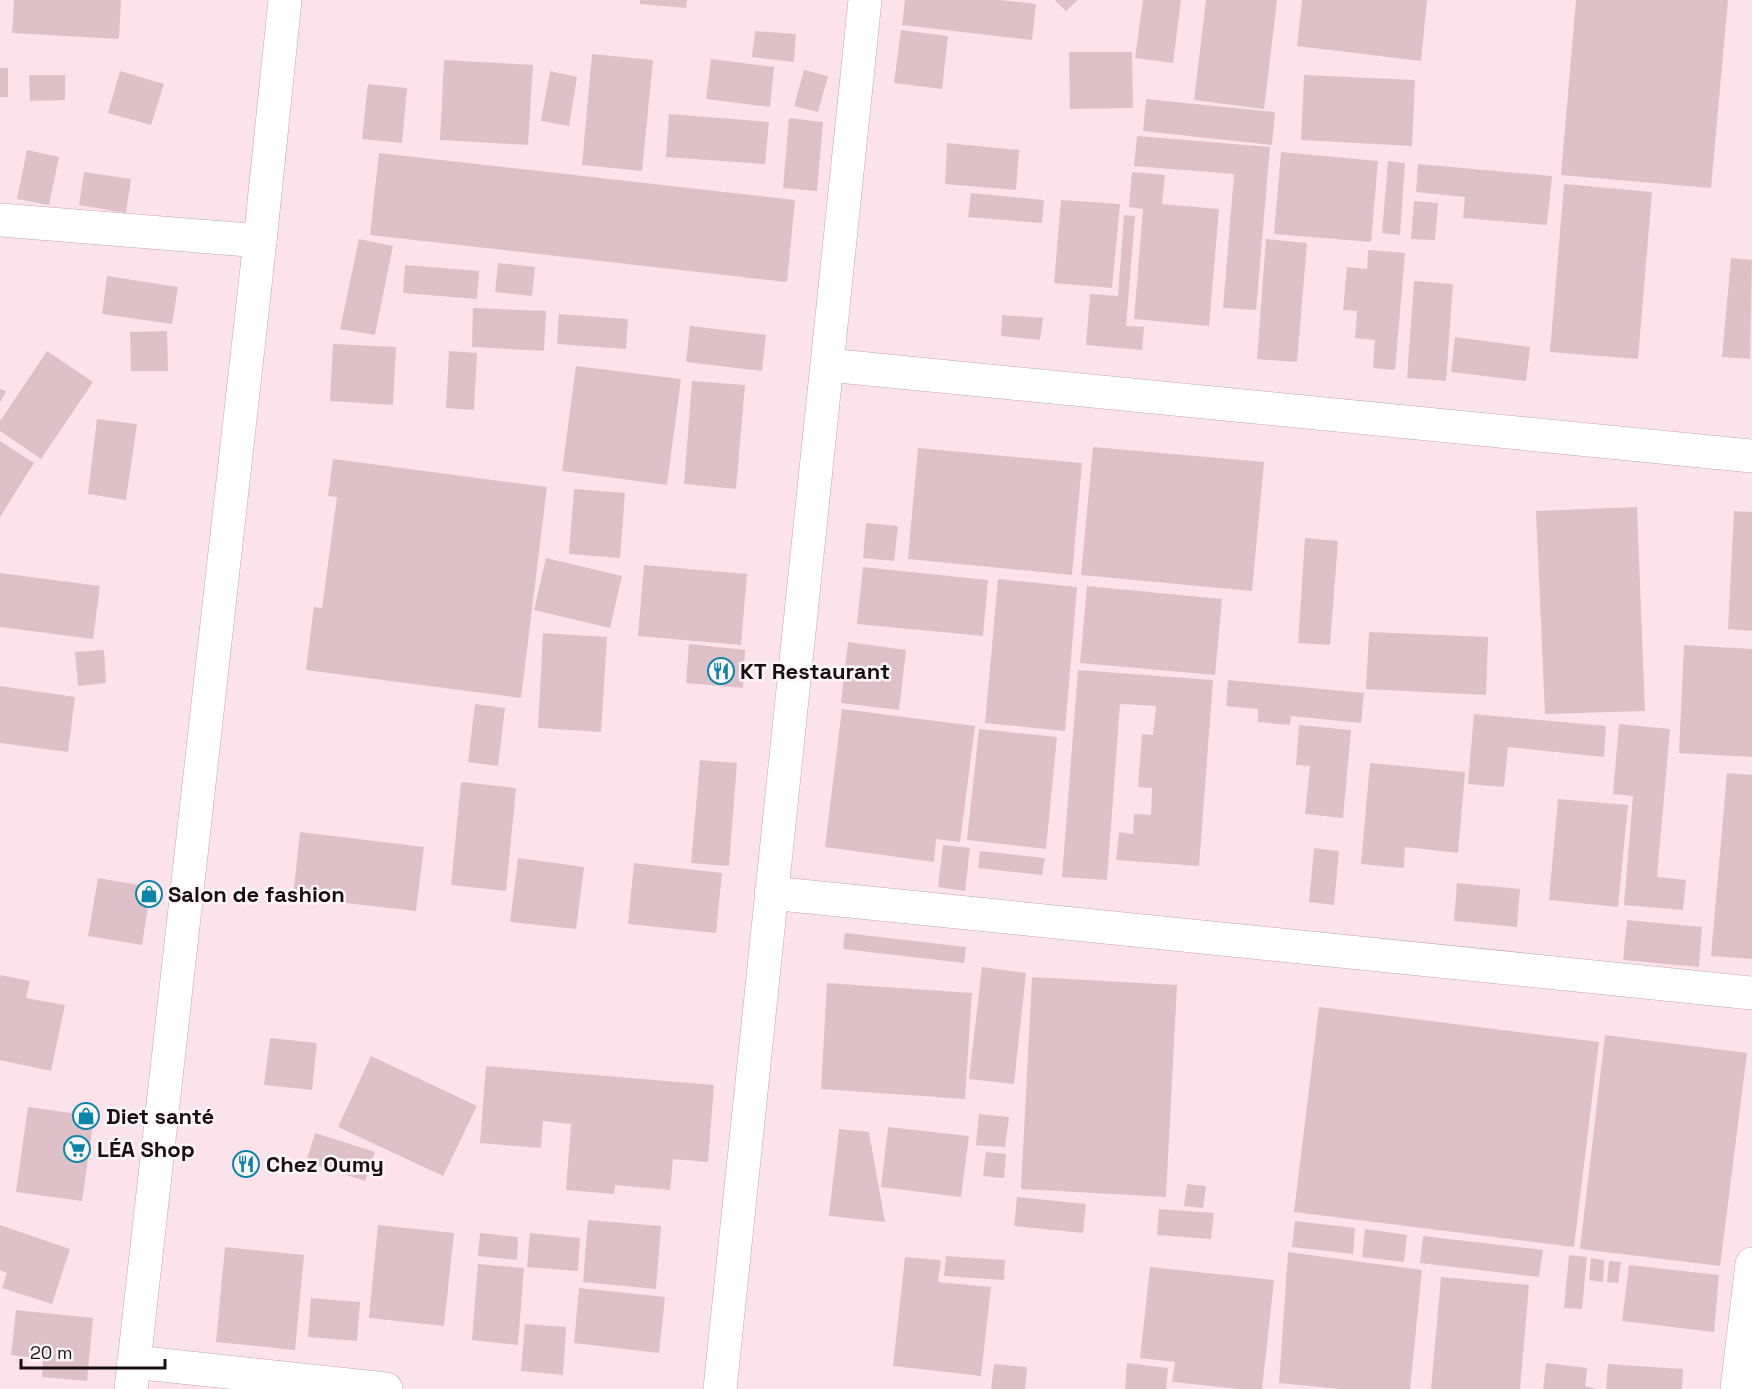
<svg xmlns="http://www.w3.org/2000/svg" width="1752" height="1389" viewBox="0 0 1752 1389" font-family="'Space Grotesk',sans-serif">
<rect width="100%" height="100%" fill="#fce3eb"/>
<path fill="#dec0c9" d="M14,0H121L119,39L12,33Z
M640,0H687L686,8L640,4Z
M905,0H1000L1036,4L1032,40L902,25Z
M1055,0H1078L1066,11Z
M1143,0H1181L1173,63L1135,58Z
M1206,0H1277L1264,109L1194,100Z
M1302,0H1427L1421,61L1297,46Z
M1576,0H1728L1711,188L1561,175Z
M901,30L948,36L942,89L894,83Z
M755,31L796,34L794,62L752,57Z
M1069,52H1132L1133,108L1070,109Z
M592,54L653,60L642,171L582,165Z
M711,59L774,67L770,107L706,99Z
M444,60L533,65L528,145L440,140Z
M0,68H8V97H0Z
M804,70L828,76L818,112L794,106Z
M120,71L164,84L151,125L108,113Z
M550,71L577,77L569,126L541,121Z
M29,75H65V100L30,101Z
M1304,75L1415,80L1412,146L1301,140Z
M368,84L407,88L402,143L362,139Z
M1146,99L1275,112L1272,145L1143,131Z
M669,114L769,122L765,164L666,157Z
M789,118L823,122L817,191L783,188Z
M1137,136L1270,147L1256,310L1223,308L1234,174L1134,166Z
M947,143L1019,150L1016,190L945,184Z
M27,150L59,157L49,205L17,199Z
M1281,152L1378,161L1371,242L1274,234Z
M379,153L795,200L787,282L370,235Z
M1388,161L1405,163L1400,235L1382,233Z
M1418,164L1552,176L1547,225L1463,218L1465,197L1416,192Z
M84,172L131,179L126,213L79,205Z
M1132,172L1165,175L1162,204L1219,209L1209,326L1134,319L1143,209L1129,207Z
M1564,184L1652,192L1638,359L1550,352Z
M971,193L1044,200L1042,223L968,217Z
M1061,200L1120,204L1112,288L1054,283Z
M1414,201L1438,203L1435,240L1411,239Z
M1124,215L1135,216L1126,326L1144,327L1142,350L1086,345L1090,294L1118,296Z
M359,239L393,246L375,335L340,329Z
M1266,239L1307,243L1297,362L1257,359Z
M1368,250L1405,253L1395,370L1373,368L1375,340L1355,338L1357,311L1343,310L1347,267L1367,269Z
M1731,258L1752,260L1750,359L1722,357Z
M498,263L535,267L532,296L495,292Z
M405,265L479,271L477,299L403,293Z
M107,276L178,287L172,324L102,314Z
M1414,281L1453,284L1446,381L1407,378Z
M473,308L546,311L544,351L472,347Z
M559,314L628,319L626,349L557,344Z
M1002,315L1043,318L1040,340L1001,336Z
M690,326L766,335L762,371L686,362Z
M167,331L168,371H131L130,332Z
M1455,337L1530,347L1526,381L1451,372Z
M333,344L396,347L393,405L330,401Z
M47,351L93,382L41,459L0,431V421Z
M449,351L477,353L474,410L446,408Z
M576,366L681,379L667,485L562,471Z
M692,381L745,385L736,489L684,484Z
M0,389L6,391L0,403Z
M97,419L137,424L126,500L88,494Z
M0,441L34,463L0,517Z
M1093,447L1264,462L1252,591L1081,575Z
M918,448L1082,463L1072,575L908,559Z
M333,459L547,487L521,698L306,670L314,607L322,608L337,497L328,496Z
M574,489L625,493L620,558L569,554Z
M1637,507L1645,711L1545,714L1536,511Z
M1734,511L1752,512V631L1728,629Z
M866,523L898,526L894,561L863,558Z
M1305,538L1338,541L1330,645L1298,643Z
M546,558L622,576L610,628L534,610Z
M644,565L747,574L741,645L638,636Z
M863,567L988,580L983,636L857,624Z
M0,573L100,586L93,639L0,627Z
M998,579L1077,587L1065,731L985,723Z
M1087,586L1222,599L1215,675L1080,663Z
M1369,632L1488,637L1486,695L1366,689Z
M543,633L607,637L601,732L538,728Z
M848,642L906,650L899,710L841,703Z
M689,644L745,650L743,688L686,683Z
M1684,645L1752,649V757L1679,753Z
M104,650L106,683L78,686L75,652Z
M1078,670L1213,680L1199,866L1116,860L1119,832L1133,834L1134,814L1151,815L1152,788L1138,787L1142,734L1153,735L1156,706L1120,704L1107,880L1062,877Z
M1228,680L1364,693L1361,723L1291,716L1290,725L1258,722V709L1226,706Z
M0,686L75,697L68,752L0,743Z
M475,704L505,708L498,766L468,762Z
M842,709L975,726L960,842L936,839L934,862L825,847Z
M1474,714L1606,726L1604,757L1508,747L1504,787L1468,784Z
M1619,724L1670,729L1657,877L1686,880L1683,910L1624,905L1633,796L1613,794Z
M1299,725L1351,730L1343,818L1305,814L1310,766L1296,765Z
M979,729L1057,737L1046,849L967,840Z
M700,760L737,763L729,866L691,863Z
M1370,763L1465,772L1458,853L1405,847L1404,868L1361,864Z
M1727,773L1752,775V959L1711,956Z
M461,782L516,788L506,891L451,885Z
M1558,799L1628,805L1618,907L1549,900Z
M300,832L424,847L416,911L293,897Z
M943,845L970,848L965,891L938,887Z
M1314,848L1339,851L1334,905L1309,902Z
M980,851L1045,858L1042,875L978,868Z
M518,858L584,867L576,929L510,922Z
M634,863L722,873L716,933L628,924Z
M98,878L151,887L142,945L88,936Z
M1457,883L1520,889L1517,927L1454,921Z
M1627,920L1702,927L1699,967L1623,960Z
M845,933L966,947L964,963L843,949Z
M982,967L1026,973L1014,1084L969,1079Z
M0,975L30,981L26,998L65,1005L51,1071L0,1060Z
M1032,977L1177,985L1166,1197L1021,1189Z
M827,983L972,993L965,1099L821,1089Z
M1319,1007L1599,1042L1574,1247L1294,1212Z
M1605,1035L1747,1053L1720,1266L1580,1249Z
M270,1038L317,1043L312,1090L264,1085Z
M371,1056L477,1106L443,1176L338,1127Z
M486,1066L714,1085L708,1162L673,1159L670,1190L615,1185L614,1194L566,1190L571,1124L543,1121L541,1148L480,1143Z
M28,1107L94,1116L82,1201L16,1192Z
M979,1114L1009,1117L1005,1147L976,1145Z
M888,1127L969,1136L961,1197L881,1187Z
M839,1129L869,1132L885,1222L829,1216Z
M315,1133L375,1152L365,1181L306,1162Z
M986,1152L1006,1154L1004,1178L983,1176Z
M1187,1184L1206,1186L1203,1208L1184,1206Z
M1017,1197L1086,1204L1083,1233L1014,1226Z
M1159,1209L1214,1213L1211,1239L1157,1235Z
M588,1220L661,1226L656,1289L583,1282Z
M1295,1221L1355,1228L1353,1254L1292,1247Z
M0,1225L70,1249L52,1304L2,1288L7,1273L0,1270Z
M378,1225L454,1233L444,1326L369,1318Z
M1365,1229L1407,1235L1404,1262L1362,1257Z
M480,1233L518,1237L517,1260L478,1256Z
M530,1233L580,1238L578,1271L527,1267Z
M1423,1236L1543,1250L1539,1277L1420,1263Z
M225,1247L304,1255L295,1350L216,1342Z
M1288,1252L1422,1270L1410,1389H1341L1279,1383Z
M1569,1255L1587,1257L1582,1309L1564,1308Z
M946,1256L1005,1260L1004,1280L944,1276Z
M905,1257L941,1260L938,1282L991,1287L981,1376L893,1366Z
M1591,1258L1604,1260L1603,1282L1589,1280Z
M1609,1261L1621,1262L1618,1283L1607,1282Z
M478,1264L524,1268L518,1345L472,1340Z
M1629,1265L1719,1275L1714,1332L1622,1321Z
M1150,1267L1274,1280L1262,1389H1240L1172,1382L1175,1362L1140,1358Z
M1441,1277L1529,1285L1520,1389H1431Z
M579,1288L665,1297L659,1353L574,1343Z
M311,1298L360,1302L357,1341L308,1337Z
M16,1310L93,1318L87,1381L42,1377L43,1359L11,1355Z
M525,1324L566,1327L563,1375L521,1371Z
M1127,1363L1168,1368L1166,1389H1125Z
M1546,1363L1587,1368L1585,1386L1597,1389H1543Z
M994,1364L1027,1367L1025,1389H991Z
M1608,1364L1683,1369L1682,1389H1606Z"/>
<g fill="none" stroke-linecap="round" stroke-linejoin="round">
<defs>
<path id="minor" d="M0,220L260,241
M828,365L1752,456
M771,893L1752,993
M134,1362L386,1389
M720,1389L865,0
M1737,1389L1752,1264"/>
<path id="tertiary" d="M131,1389L260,241L285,0"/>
</defs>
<use href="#minor" stroke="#c3a5ae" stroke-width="34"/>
<use href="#tertiary" stroke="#c3a5ae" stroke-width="34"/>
<use href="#minor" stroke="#fff" stroke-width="33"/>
<use href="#tertiary" stroke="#fff" stroke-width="33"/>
</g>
<defs>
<symbol id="restaurant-ring" viewBox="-11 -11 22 22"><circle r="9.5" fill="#fdf6f8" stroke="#0c85aa" stroke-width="1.5"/><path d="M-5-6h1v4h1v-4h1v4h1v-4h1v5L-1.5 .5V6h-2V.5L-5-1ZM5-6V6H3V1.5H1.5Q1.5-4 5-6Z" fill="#0c85aa"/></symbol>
<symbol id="shop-ring" viewBox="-11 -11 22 22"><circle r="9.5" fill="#fdf6f8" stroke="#0c85aa" stroke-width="1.5"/><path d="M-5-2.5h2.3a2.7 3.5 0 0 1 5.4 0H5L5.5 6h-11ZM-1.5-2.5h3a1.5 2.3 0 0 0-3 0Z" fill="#0c85aa"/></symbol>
<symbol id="supermarket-ring" viewBox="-11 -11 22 22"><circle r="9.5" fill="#fdf6f8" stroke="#0c85aa" stroke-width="1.5"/><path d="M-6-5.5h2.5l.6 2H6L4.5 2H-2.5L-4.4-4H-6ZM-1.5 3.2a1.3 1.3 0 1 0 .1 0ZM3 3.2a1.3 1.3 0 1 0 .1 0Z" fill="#0c85aa"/></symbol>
</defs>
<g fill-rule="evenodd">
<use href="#restaurant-ring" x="706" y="656" width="30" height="30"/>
<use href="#shop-ring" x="134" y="879" width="30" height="30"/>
<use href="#shop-ring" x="71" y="1101" width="30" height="30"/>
<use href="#supermarket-ring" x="62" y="1134" width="30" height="30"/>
<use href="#restaurant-ring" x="231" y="1149" width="30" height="30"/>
</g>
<g text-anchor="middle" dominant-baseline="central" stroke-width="5" stroke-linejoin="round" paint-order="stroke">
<g font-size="22" font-weight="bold" fill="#190f12" stroke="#fdf6f8" text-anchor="start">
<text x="740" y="671">KT Restaurant</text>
<text x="168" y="894">Salon de fashion</text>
<text x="106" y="1116">Diet santé</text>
<text x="97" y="1149">LÉA Shop</text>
<text x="266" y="1164">Chez Oumy</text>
</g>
</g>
<path d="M21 1359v9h144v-9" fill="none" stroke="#190f12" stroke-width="3"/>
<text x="30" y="1359" font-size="18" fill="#190f12" stroke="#fdf6f8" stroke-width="4.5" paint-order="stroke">20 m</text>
</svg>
